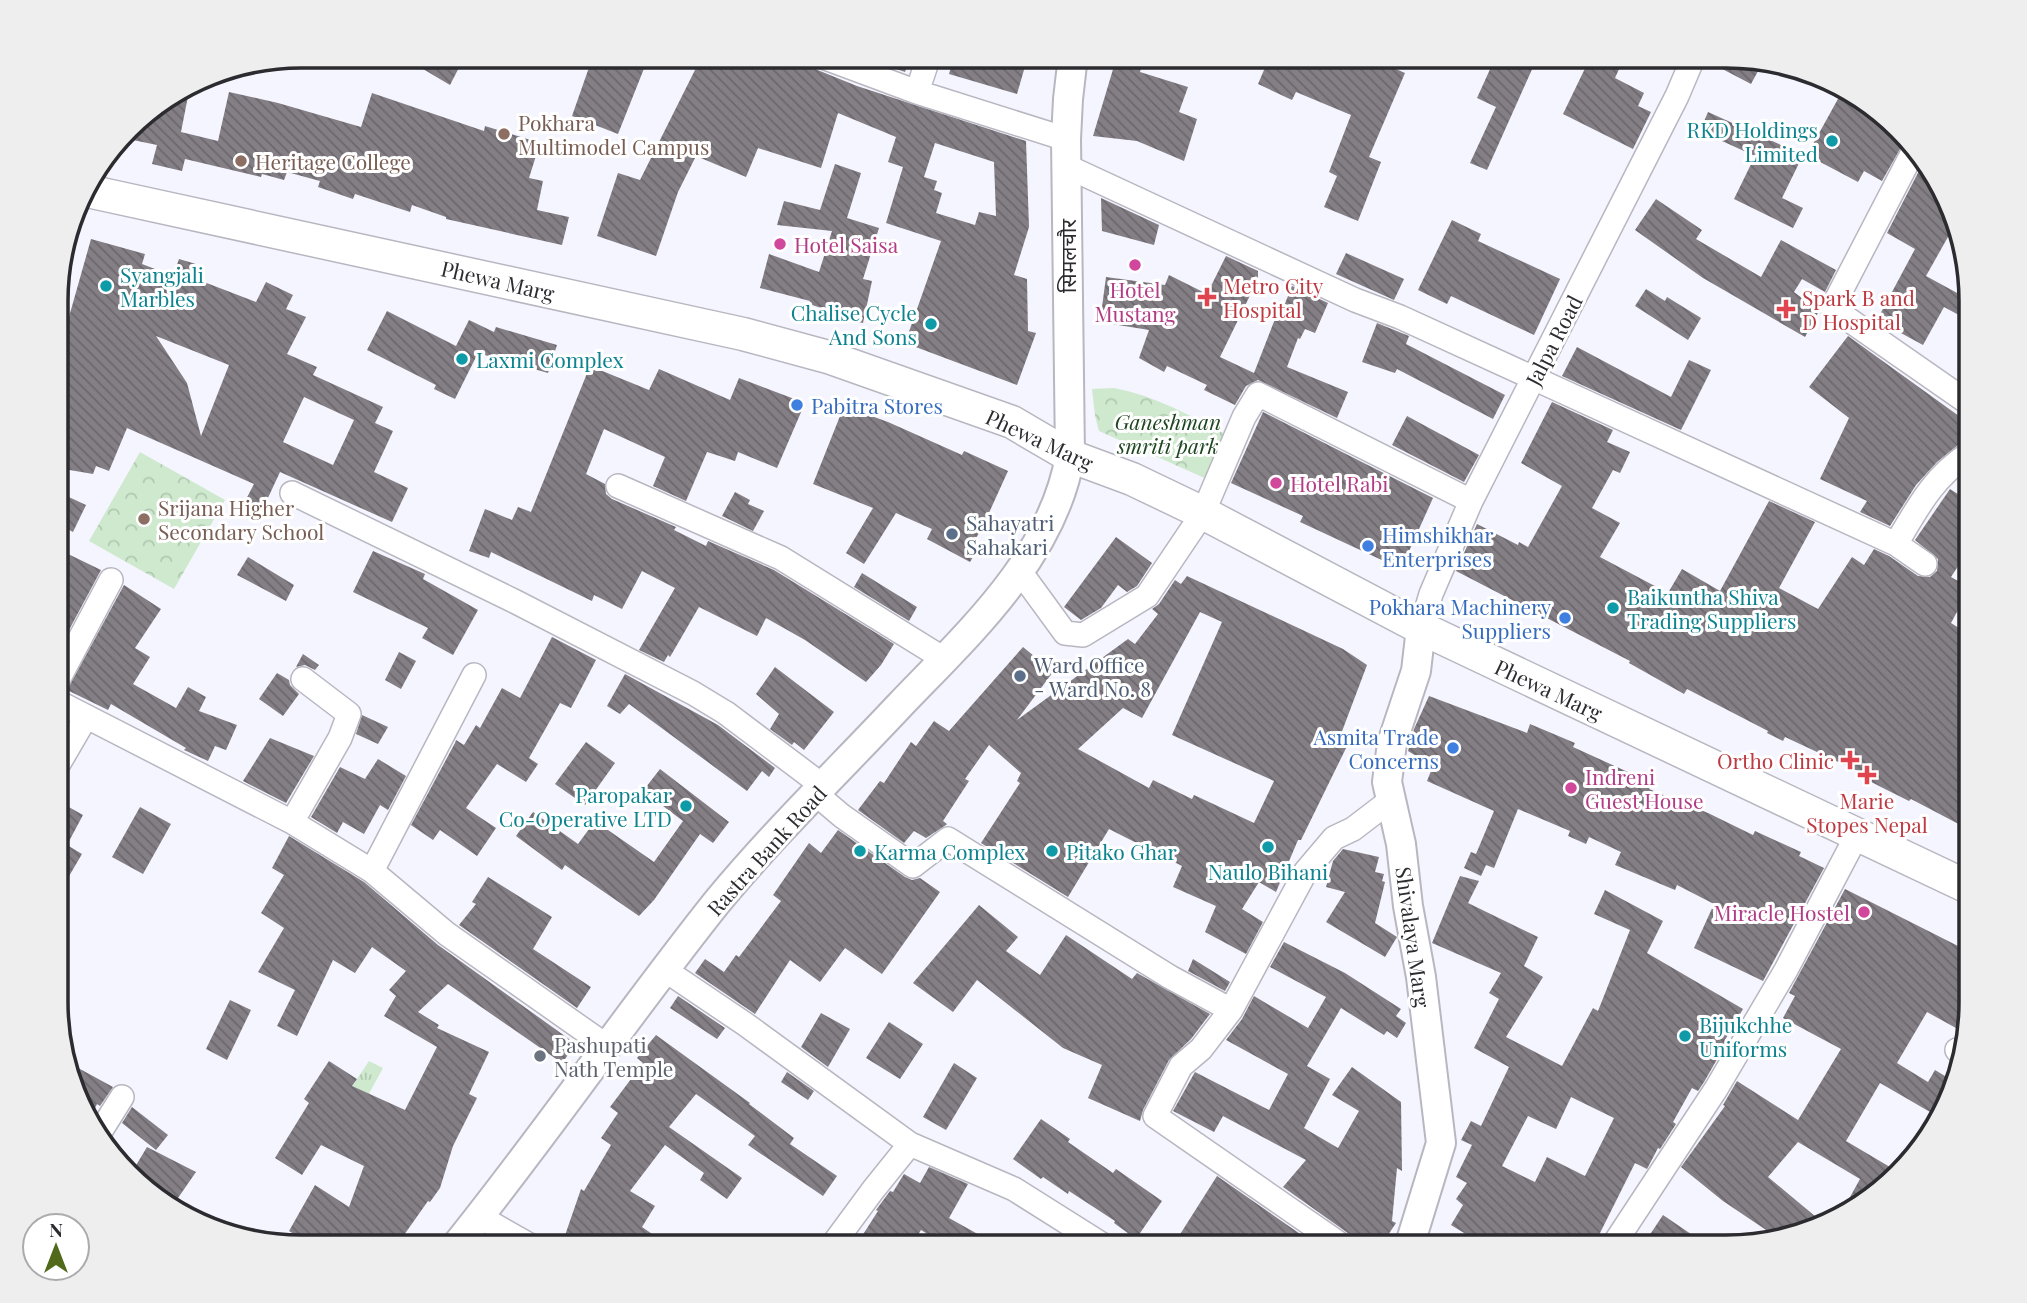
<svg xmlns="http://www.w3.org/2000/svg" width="2027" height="1303" viewBox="0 0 2027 1303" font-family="'Playfair Display','Noto Sans Devanagari',serif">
<defs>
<pattern id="grass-tufts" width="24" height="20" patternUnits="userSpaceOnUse" patternTransform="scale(1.75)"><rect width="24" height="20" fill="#cee9ce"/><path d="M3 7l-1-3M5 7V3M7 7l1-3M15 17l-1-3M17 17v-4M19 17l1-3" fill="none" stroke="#b1c8b1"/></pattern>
<pattern id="park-crowns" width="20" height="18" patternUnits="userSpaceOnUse" patternTransform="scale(1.75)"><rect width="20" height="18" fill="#cee9ce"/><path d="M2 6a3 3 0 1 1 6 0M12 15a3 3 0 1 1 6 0" fill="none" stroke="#b1c8b1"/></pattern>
<pattern id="building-back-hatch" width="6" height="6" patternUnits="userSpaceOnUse" patternTransform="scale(1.75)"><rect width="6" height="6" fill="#847e85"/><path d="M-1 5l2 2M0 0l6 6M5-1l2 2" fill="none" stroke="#6c676d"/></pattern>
</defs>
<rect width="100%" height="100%" fill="#f5f5ff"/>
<path fill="url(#grass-tufts)" d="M369,1061L383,1068L349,1130L329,1121Z"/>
<path fill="url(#park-crowns)" d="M1114,388C1156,396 1191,416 1229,436L1209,480L1099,431L1095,416L1092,389Z
M140,452L225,500L174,589L89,541Z"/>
<path fill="url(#building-back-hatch)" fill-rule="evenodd" d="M401,56H465L450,85Z
M593,56H649L618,134L572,116Z
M702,56H794L815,69L857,86L1026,141L1029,227L1014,275L1027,279L1028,331L1036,333L1017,385L905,343L941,241L886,223L903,167L888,162L896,137L838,113L821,168L758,148L746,177L696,156L678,192L656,256L597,236L618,173L640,180ZM935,143L994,162L996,216L979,212L975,225L936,213L942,193L934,190L937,181L924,177Z
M869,56H911L905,72L868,59Z
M954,56H1028L1017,94L949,74Z
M1117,56H1144L1140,72L1188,87L1179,112L1197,119L1184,161L1137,141L1093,136Z
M1270,56H1366L1405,73L1369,157L1381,162L1358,221L1324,207L1337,176L1329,172L1351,115L1296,92L1292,100L1258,84Z
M1496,56H1538L1487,170L1470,163L1496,107L1477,98Z
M1591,56H1599L1620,67L1615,78L1644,93L1638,106L1651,112L1633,149L1563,114Z
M1708,56H1726L1763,62L1751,84L1707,61Z
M190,86L181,132L218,141L229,92L278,103L361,127L372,93L484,131L485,126L540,143L529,178L543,181L537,210L569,217L562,245L446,219V217L412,205L410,212L355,194L353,199L318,187L320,181L287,172L284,180L262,174L261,177L185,159L182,171L152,164L157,145L123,138L139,117Z
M1844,88L1862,97L1904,142L1882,181L1864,171L1858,182L1807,155Z
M1708,112L1803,155L1782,198L1803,208L1793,228L1734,199L1755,156L1700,131Z
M1923,163L1938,178L1953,228L1926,276L1970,300V321L1944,307L1923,345L1877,320L1915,249L1887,233Z
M835,164L861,173L847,218L879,228L863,279L872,281L863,323L842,319L843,315L809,304L810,301L760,288L769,254L819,272L832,231L777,225L784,201L820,210Z
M1101,198L1159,225L1154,245L1102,231Z
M1656,199L1702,230L1696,239L1761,277L1781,240L1836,270L1825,292L1802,279L1794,292L1819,311L1805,337L1703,278L1635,230Z
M1452,220L1481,234L1478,241L1560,279L1534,335L1451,296L1447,304L1418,290Z
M91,239L145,254L142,264L173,276L179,259L196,264L191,277L256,302L266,282L293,295L286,309L306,317L287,354L317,367L313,375L383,407L375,423L393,431L374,472L408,488L392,522L280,472L260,515L242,507L254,484L127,428L109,471L96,466L93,474L58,468V321L67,324ZM156,336L229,365L201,436L187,383ZM304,397L354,420L333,465L283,442Z
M1346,253L1404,279L1394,300L1336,274Z
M1226,256L1258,271V279L1220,357L1254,373L1275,319L1278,321L1292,286L1328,303L1315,333L1305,329L1300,339L1298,338L1287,367L1348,392L1337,418L1258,380L1246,386L1235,405L1204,390L1207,385L1167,366L1164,372L1139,358L1149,330L1100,322L1106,277L1165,285L1169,275L1207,294Z
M1646,289L1665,301L1667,297L1701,318L1688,340L1635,306Z
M387,311L456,346L469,320L494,332L496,327L557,345L548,373L478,353L455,399L434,389L436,385L367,350Z
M1377,323L1409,336L1406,344L1505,395L1493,419L1397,369L1395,373L1362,362Z
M1848,336L1970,424V428L1958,445L1937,462L1916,485L1890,526L1860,512L1867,501L1820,479L1849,418L1809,387Z
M1577,347L1671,397L1689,360L1711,370L1681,430L1562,376Z
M590,366L649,390L659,369L730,400L739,378L805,403L777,468L738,452L735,461L707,452L686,501L653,486L665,457L604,429L586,474L605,484L606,494L612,499L676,527L674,530L706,546L708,541L774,570L894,644L881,665L866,682L805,640L766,618L757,636L699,607L670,657L668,655L664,662L639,650L675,588L642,571L622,609L594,595L592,601L491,552L489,558L469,551L485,509L512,520L518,507L531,512Z
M1552,402L1613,430L1607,442L1630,452L1620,473L1613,470L1592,508L1620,523L1600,557L1668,593L1682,569L1720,591L1769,501L1815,522L1779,588L1818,609L1852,557L1864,565L1874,549L1889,556L1918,576L1930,577L1937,571L1938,559L1915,540L1950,489L1970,502V548L1951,577L1970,588L1951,623L1970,635V830L1911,799L1909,801L1879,786L1862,777L1864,774L1785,737L1783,741L1767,733L1768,731L1687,689L1684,694L1629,663L1630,661L1456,571L1477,524L1518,545L1519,542L1528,547L1562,486L1521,463Z
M844,406L888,422L962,455L964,451L1008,471L988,515L990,516L974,541L980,545L970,562L927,539L932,529L896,513L864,564L846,553L873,508L813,484Z
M1263,412L1433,498L1401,569L1300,522L1303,516L1231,483Z
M1407,416L1479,455L1464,482L1392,445Z
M58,492L86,505L73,532L58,524Z
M735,492L750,500L748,504L764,511L753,531L722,516Z
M1116,537L1152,563L1137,586L1127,592L1118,585L1101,608L1081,620L1064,607Z
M373,551L425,574L423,579L478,610L453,655L422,638L428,628L353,592Z
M66,553L101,570L61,645L58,644V570Z
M248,557L294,585L286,601L237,575Z
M862,573L917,607L909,621L854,587Z
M1187,576L1343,649L1367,665L1341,734L1350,740L1301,840H1298L1276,892L1259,882L1242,909L1263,922L1246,954L1205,932L1216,906L1173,887L1182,866L1109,829L1068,897L981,843L1020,783L1017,781L1021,773L989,745L965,779L969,781L943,821L947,824L946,825L926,838L914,831L904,843L858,810L880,781L884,783L911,742L916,746L934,721L949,731L1023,647L1053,672L1017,720L1128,639L1135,644L1158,614L1152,609L1159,604L1175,580L1181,584ZM1200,612L1222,622L1172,735L1274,781L1254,823L1194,795L1192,799L1153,780L1149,788L1078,749L1123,708L1142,718Z
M124,585L161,609L135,648L150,657L133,684L176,708L188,687L206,697L199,711L237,725L226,750L215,746L208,761L184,750L186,748L111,704L108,710L67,690Z
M552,637L596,660L571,708L560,703L529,758L538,764L526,782L497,764L466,808L496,828L477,856L440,830L433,840L411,825L455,743L456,740L464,745L476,725L480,728L502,688L520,698Z
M399,652L416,661L401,689L385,680Z
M303,654L319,665L315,670L305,665L296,667Z
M775,667L834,712L804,750L794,742L792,745L770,729L779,714L756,694Z
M277,673L289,680L290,685L299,694L283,716L259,699Z
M625,674L718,725L775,768L769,777L762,771L747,791L629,704L620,714L607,706Z
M1429,696L1527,733L1530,724L1575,743L1573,747L1652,783L1649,789L1708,813L1753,835L1755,831L1801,852L1799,856L1824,868L1763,981L1694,948L1714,904L1677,885L1675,890L1615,865L1621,852L1589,837L1586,844L1568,836L1570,831L1518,809L1494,868L1486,865L1481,876L1464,868L1471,852L1476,854L1494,811L1427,781L1433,766L1408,751L1414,729Z
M362,715L388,727L378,744L356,734Z
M270,738L314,756L286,803L243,781Z
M586,742L615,763L585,805L555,784Z
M378,759L406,776L388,810L380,805L364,834L343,822L337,833L311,817L340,767L365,779Z
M660,769L729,822L713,843L700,834L654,900L639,916L565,865L562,870L516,836L533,812L578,844L595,821L654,862L683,821L643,791Z
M58,801L83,815L67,845L82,854L58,895Z
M140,807L171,824L143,874L112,857Z
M838,830L905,877L912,880L920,878L940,892L882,974L845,948L820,982L790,960L755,1014L695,973L705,959L724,972L736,955L739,957L781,901L773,895L809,843L821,853Z
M289,836L364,882L438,945L576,1044L562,1063L448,984L418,1012L439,1025L437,1028L489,1052L469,1094L477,1098L453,1146L440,1188L430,1202L428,1201L404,1235L424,1247H315L289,1231L315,1185L349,1207L364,1166L321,1145L302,1175L275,1158L309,1103L304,1099L329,1061L357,1079L352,1086L405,1110L437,1047L384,1016L396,996L389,990L406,971L372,947L355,973L333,960L297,1036L277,1026L295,990L258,972L284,928L261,913L284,875L272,868Z
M1343,849L1379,857L1375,872L1384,874L1382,881L1385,882L1375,923L1397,937L1385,957L1326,922L1345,892L1326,887L1333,861Z
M1460,876L1479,881L1468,903L1538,937L1524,966L1543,977L1506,1037L1562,1066L1593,1008L1598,1011L1630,930L1594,914L1605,890L1663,921L1647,953L1743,1009L1725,1040L1727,1042L1704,1082L1698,1091L1692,1088L1673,1122L1676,1124L1660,1149L1658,1148L1647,1169L1635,1163L1593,1247H1572L1546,1233L1539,1247H1487L1451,1225L1463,1205L1456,1199L1467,1183L1456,1177L1472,1145L1461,1140L1471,1121L1481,1126L1509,1067L1474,1048L1499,999L1489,993L1501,973L1432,943ZM1571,1097L1614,1118L1585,1176L1547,1157L1535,1182L1502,1166L1528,1116L1556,1129Z
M488,877L552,917L533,949L591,987L577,1008L459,925L476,904L472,902Z
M1845,889L1970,952V1017L1965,1033L1927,1012L1897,1063L1928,1082L1935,1070L1950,1079L1937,1116L1880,1083L1846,1141L1895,1170L1848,1214L1839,1217L1860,1179L1798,1142L1768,1177L1822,1222L1775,1236L1723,1201L1681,1167L1725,1106L1723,1105L1737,1081L1798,1120L1841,1049L1783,1018L1795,996L1789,993Z
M979,905L1018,937L1006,951L1040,975L1066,935L1132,979L1137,973L1210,1014L1191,1039L1169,1060L1143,1110L1140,1121L1088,1098L1102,1065L1063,1048L977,980L953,1012L913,983Z
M1284,942L1345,973L1401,1009L1396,1016L1406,1023L1397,1038L1387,1031L1384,1035L1341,1008L1307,1066L1330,1079L1304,1128L1338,1148L1359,1111L1332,1095L1352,1067L1401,1102L1402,1171L1397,1168L1392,1221L1396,1223L1380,1247H1358L1352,1236L1283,1187L1306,1160L1223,1116L1214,1132L1173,1111L1195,1072L1269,1110L1288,1074L1226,1040L1242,1019L1254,996L1308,1028L1326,997L1270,967Z
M1193,959L1230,982L1225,991L1188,971Z
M678,996L725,1028L717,1039L670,1008Z
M230,1000L251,1010L227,1060L206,1049Z
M821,1013L850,1029L828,1067L801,1047Z
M889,1022L923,1044L900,1079L866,1058Z
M656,1035L750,1103L749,1104L794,1138L790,1144L837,1176L823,1196L748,1145L755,1136L696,1094L669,1127L742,1178L727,1199L700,1180L704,1173L665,1145L630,1191L655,1206L642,1227L671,1247H561L581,1189L584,1191L611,1145L601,1138L618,1113L610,1107L643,1063L637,1058Z
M69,1063L113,1087L100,1106L97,1104L90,1118Z
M954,1063L977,1078L946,1130L923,1117Z
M787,1072L814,1091L808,1100L781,1082Z
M132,1107L168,1135L156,1150L122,1123Z
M1041,1119L1070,1139L1068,1142L1113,1173L1116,1169L1162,1201L1136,1239L1114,1223L1115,1221L1069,1191L1068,1194L1043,1177L1041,1179L1013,1159Z
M147,1147L196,1172L171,1208L132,1172Z
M929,1167L968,1184L949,1218L1001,1247H962L937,1233L934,1238L921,1230L911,1247H855L878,1211L876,1210L890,1191L893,1192L904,1174L920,1183Z
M1217,1176L1319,1247H1268L1249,1233L1241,1247H1172Z
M1663,1215L1710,1247H1658L1647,1239Z"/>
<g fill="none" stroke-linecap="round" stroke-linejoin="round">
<defs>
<path id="minor" d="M820,56L917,92L1066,139
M917,92L929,56
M1913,152L1832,308L1970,404
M1066,166L1355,300L1400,317L1896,544L1925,564
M618,486L781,558L944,659
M292,493L516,602L693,693L726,713L823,786
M1896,544C1918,507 1933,477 1970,453
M1019,570L1065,633L1083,635L1147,596L1203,513L1244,417L1258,394L1471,501
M1421,628L1431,594L1471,501L1677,96L1694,56
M58,680L111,580
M58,702L292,822L372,871L447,934L608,1047
M58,765L86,717
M816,794L842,816L913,866L948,839L1170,977L1231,1010L1306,871L1334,838L1353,829L1391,800
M292,822L340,738L349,714L303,679
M372,871L474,675
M665,970L745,1024L910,1144L1014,1189L1106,1247
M1231,1010L1201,1049L1181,1066L1155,1116L1344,1247
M1957,1050H1959
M97,1137L122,1097
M480,1217L533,1247
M831,1247L873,1190L910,1144
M1612,1247L1716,1089L1786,970L1857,835"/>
<path id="major" d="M455,1247C546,1134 627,1015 717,902C774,833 839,770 900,705C968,634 1053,557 1070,456L1066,139L1068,99L1073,56
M1409,1247L1441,1143L1421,977L1408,906L1401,844L1387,782L1392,743L1416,671L1421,628"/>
<path id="highway" d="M83,190L743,334L828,357L1012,422L1070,456L1132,479L1203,513L1421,628L1970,888"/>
</defs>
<use href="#minor" stroke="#b8b7c1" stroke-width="26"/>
<use href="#major" stroke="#b8b7c1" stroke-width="32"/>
<use href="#highway" stroke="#b8b7c1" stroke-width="35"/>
<use href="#minor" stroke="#fff" stroke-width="23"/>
<use href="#major" stroke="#fff" stroke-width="28"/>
<use href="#highway" stroke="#fff" stroke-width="32"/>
</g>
<g fill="#8d6e63" stroke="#fff" stroke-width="2.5">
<circle cx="504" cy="134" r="7"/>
<circle cx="241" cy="161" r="7"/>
<circle cx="144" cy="519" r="7"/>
</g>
<g fill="#0f9aa8" stroke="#fff" stroke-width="2.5">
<circle cx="1832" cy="141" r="7"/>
<circle cx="106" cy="286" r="7"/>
<circle cx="931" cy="324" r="7"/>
<circle cx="462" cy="359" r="7"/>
<circle cx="1613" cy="608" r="7"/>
<circle cx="686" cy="806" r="7"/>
<circle cx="1268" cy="847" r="7"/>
<circle cx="860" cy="851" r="7"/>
<circle cx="1052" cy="851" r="7"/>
<circle cx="1685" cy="1036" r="7"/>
</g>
<g fill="#d1479c" stroke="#fff" stroke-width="2.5">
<circle cx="780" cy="244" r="7"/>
<circle cx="1135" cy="265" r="7"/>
<circle cx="1276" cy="483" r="7"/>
<circle cx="1571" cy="788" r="7"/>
<circle cx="1864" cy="912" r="7"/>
</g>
<g fill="#e0444e" stroke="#fff" stroke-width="2.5">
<path d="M1203.5 286.5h7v7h7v7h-7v7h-7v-7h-7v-7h7z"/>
<path d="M1782.5 298.5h7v7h7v7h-7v7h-7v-7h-7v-7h7z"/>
<path d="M1846.5 749.5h7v7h7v7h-7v7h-7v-7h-7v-7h7z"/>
<path d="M1863.5 764.5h7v7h7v7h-7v7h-7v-7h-7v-7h7z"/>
</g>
<g fill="#3f7fe0" stroke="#fff" stroke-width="2.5">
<circle cx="797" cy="405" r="7"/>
<circle cx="1368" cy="546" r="7"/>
<circle cx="1565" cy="618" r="7"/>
<circle cx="1453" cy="748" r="7"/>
</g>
<g fill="#5c6f8a" stroke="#fff" stroke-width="2.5">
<circle cx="952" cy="534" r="7"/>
<circle cx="1020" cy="676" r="7"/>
</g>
<circle fill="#6b7280" stroke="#fff" stroke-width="2.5" cx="540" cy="1056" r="7"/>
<g text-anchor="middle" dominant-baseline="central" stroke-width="6" stroke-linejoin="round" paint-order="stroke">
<g font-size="21" fill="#785e54" stroke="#fff" text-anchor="start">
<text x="518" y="122">Pokhara<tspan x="518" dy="24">Multimodel Campus</tspan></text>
<text x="255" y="161">Heritage College</text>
<text x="158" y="507">Srijana Higher<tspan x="158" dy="24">Secondary School</tspan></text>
</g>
<g font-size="21" fill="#0d838f" stroke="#fff" text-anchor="start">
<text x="1818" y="129" text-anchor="end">RKD Holdings<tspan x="1818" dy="24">Limited</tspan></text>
<text x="120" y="274">Syangjali<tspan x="120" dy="24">Marbles</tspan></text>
<text x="917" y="312" text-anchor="end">Chalise Cycle<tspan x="917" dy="24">And Sons</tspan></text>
<text x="476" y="359">Laxmi Complex</text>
<text x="1627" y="596">Baikuntha Shiva<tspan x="1627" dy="24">Trading Suppliers</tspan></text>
<text x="672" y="794" text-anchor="end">Paropakar<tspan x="672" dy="24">Co-Operative LTD</tspan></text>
<text x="874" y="851">Karma Complex</text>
<text x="1066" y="851">Pitako Ghar</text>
<text x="1268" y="871" text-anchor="middle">Naulo Bihani</text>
<text x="1699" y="1024">Bijukchhe<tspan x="1699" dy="24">Uniforms</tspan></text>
</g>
<g font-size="21" fill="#b23c85" stroke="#fff" text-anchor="start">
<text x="794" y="244">Hotel Saisa</text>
<text x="1135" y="289" text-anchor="middle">Hotel<tspan x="1135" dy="24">Mustang</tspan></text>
<text x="1290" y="483">Hotel Rabi</text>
<text x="1585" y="776">Indreni<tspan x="1585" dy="24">Guest House</tspan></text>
<text x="1850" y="912" text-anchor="end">Miracle Hostel</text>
</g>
<g font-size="21" fill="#2c2b2f" stroke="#fff">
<text transform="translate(1067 256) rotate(-90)">सिमलचौर</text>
<text transform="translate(498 280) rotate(13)">Phewa Marg</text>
<text transform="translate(1553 340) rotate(-63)">Jalpa Road</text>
<text transform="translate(1040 439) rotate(25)">Phewa Marg</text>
<text transform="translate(1549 689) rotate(25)">Phewa Marg</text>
<text transform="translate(766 850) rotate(-48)">Rastra Bank Road</text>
<text transform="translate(1414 937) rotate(82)">Shivalaya Marg</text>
</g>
<g font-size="21" fill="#be3a42" stroke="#fff" text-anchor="start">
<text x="1223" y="285">Metro City<tspan x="1223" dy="24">Hospital</tspan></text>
<text x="1802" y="297">Spark B and<tspan x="1802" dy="24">D Hospital</tspan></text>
<text x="1834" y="760" text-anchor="end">Ortho Clinic</text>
<text x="1867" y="800" text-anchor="middle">Marie<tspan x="1867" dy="24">Stopes Nepal</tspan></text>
</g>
<g font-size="21" fill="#366cbe" stroke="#fff" text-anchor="start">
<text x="811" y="405">Pabitra Stores</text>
<text x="1382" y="534">Himshikhar<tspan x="1382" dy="24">Enterprises</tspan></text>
<text x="1551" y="606" text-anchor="end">Pokhara Machinery<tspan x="1551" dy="24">Suppliers</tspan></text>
<text x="1439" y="736" text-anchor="end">Asmita Trade<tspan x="1439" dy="24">Concerns</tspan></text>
</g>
<g font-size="21" font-style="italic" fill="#1d4620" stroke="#fff">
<text x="1168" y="421">Ganeshman<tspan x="1168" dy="24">smriti park</tspan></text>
</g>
<g font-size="21" fill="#4e5e75" stroke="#fff" text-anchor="start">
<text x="966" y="522">Sahayatri<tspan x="966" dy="24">Sahakari</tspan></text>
<text x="1034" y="664">Ward Office<tspan x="1034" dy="24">- Ward No. 8</tspan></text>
</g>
<g font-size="21" fill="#5b616d" stroke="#fff" text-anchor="start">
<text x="554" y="1044">Pashupati<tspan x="554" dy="24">Nath Temple</tspan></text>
</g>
</g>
<path d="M0 0H2027V1303H0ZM301 68H1726A233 233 0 0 1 1959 301V1002A233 233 0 0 1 1726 1235H301A233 233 0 0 1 68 1002V301A233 233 0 0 1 301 68Z" fill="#eee" fill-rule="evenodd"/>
<path fill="none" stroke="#2c2b2f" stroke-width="3.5" d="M301 68H1726A233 233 0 0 1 1959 301V1002A233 233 0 0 1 1726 1235H301A233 233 0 0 1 68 1002V301A233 233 0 0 1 301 68Z"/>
<g transform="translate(56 1247)"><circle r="33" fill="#ffffff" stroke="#abaaac" stroke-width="2"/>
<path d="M0-5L12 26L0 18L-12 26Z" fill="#50691a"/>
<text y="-10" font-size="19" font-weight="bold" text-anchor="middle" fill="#2c2b2f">N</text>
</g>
</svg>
